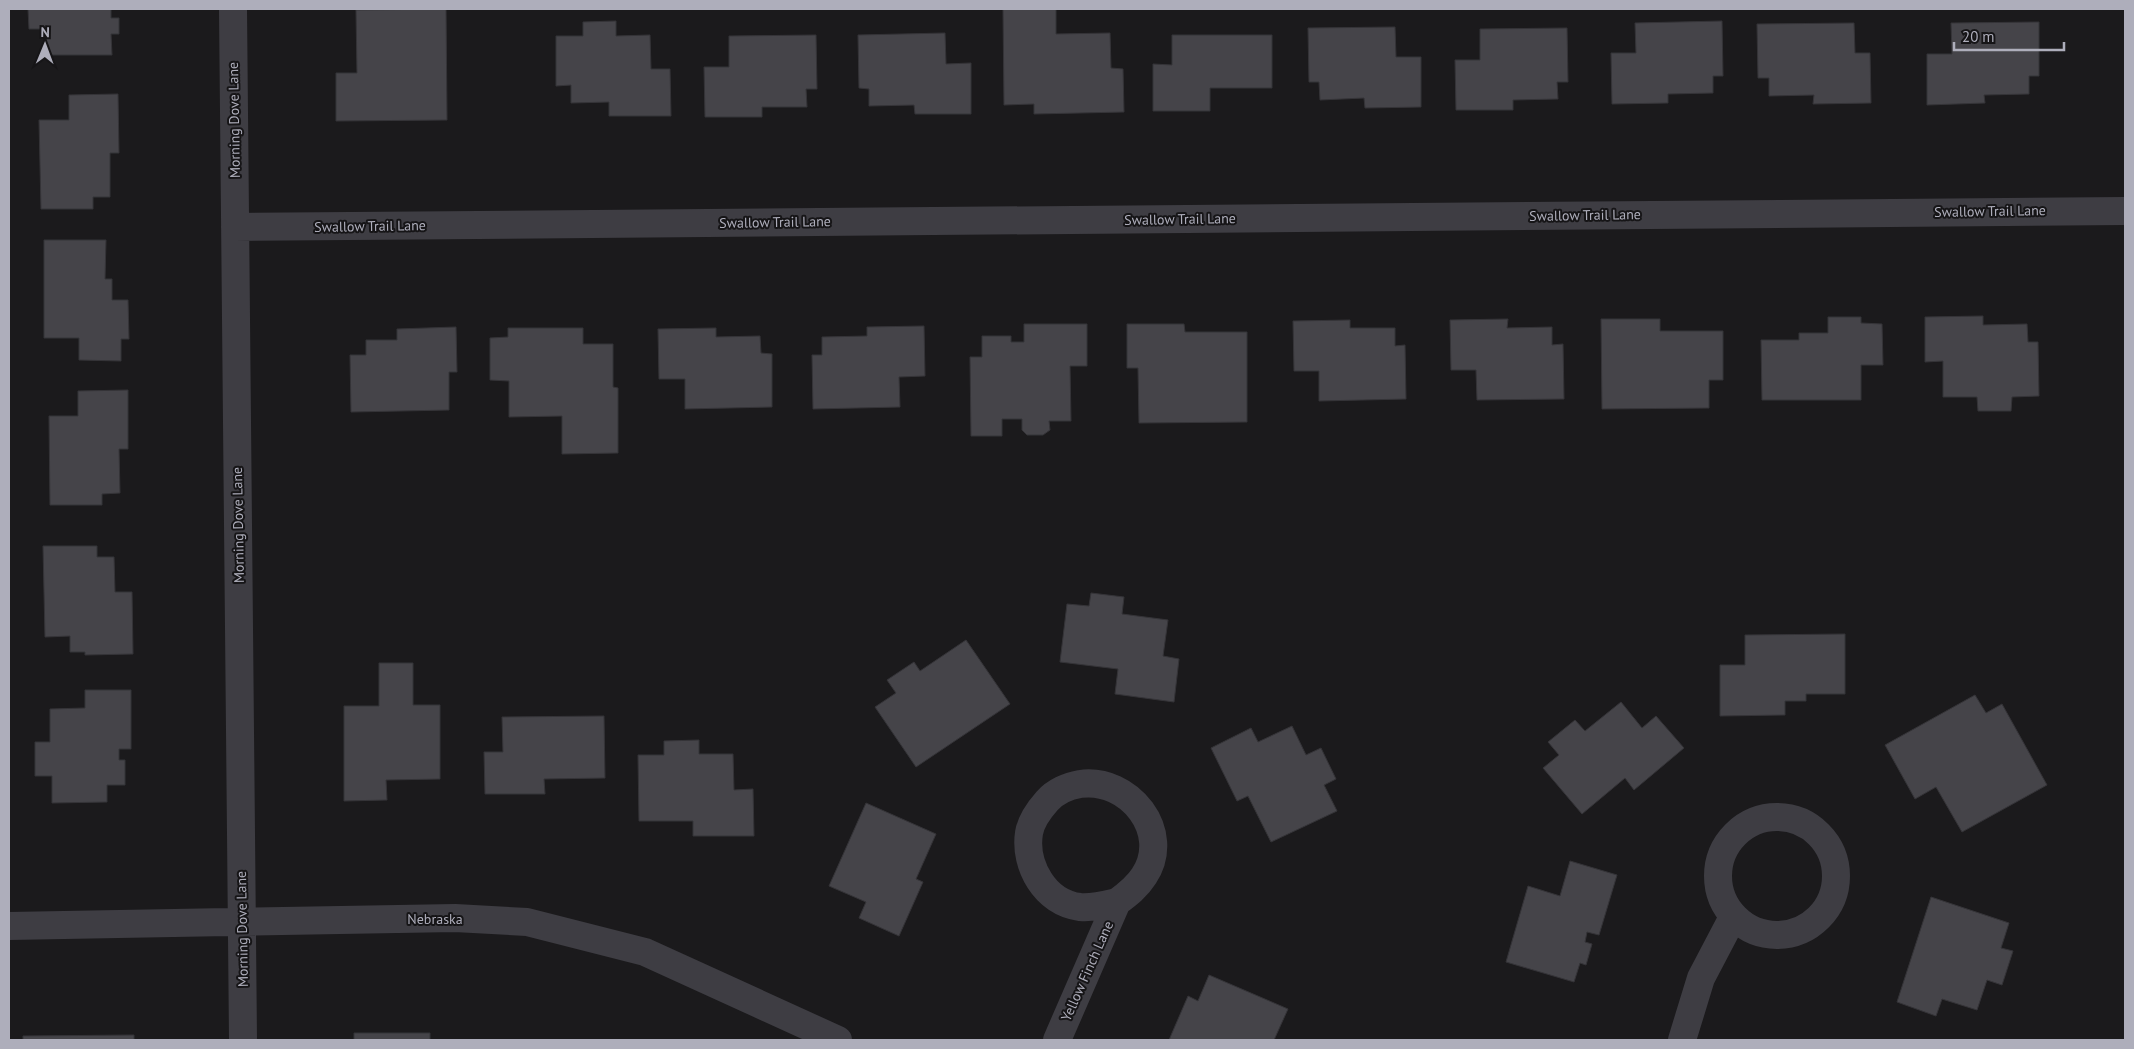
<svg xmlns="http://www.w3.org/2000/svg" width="2134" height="1049" viewBox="0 0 2134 1049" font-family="'PT Sans',sans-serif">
<rect width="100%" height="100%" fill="#1b1a1c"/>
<path fill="#454449" stroke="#353438" d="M28,9H111V18H119V34H111L112,55H46V29H29Z
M446,9L447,120L336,121V73H357L356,10Z
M1003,9H1056V34L1110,33L1111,68L1123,69L1124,112L1034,114V104L1004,105Z
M616,21V36L650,35L651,69H670L671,116H609V102L571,103V85L556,86V36H583V22Z
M1722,21L1723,76H1713V93L1668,94V103L1612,104L1611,53H1636L1635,23Z
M2039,22V76H2029V94L1984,95L1985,103L1927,105V54H1952L1951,23Z
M1854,23L1855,53H1870L1871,103L1813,104L1814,95L1769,96V78H1758L1757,24Z
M1395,27L1396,57H1421V107L1365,108L1364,98L1320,100L1319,82H1309L1308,28Z
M1567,28L1568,82H1557L1558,99L1513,100V110H1456L1455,60H1480V29Z
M945,33L946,64L971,63V114H915L914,105L869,106V89L859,88L858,35Z
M816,35L817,89H806L807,107H762V117H705L704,67H729V36Z
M1172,35H1272V88H1210V111H1153V64L1172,65Z
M118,94L119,153H110V197H93V209H41L39,120H69V95Z
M44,240H106L105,279H112V300H128L129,339H121V361L79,360V338H44Z
M1983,316V325L2027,324L2028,342H2038L2039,396L2012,397L2011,411H1978L1977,397H1943V361L1925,362V317Z
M1828,317H1861V323L1882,324L1883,365H1861V400H1762L1761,340H1799V333H1828Z
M1508,319L1507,328L1552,327V345L1563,344L1564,399L1477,400L1476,370H1451L1450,320Z
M1601,319H1660V331H1723V380H1709V408L1602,409Z
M1350,320V328H1395V346L1405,345L1406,399L1319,401V371H1294L1293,321Z
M1024,324H1087V366H1070L1071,421H1049L1050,430L1043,435H1027L1022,430V419H1002V436H971L970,357H982V336H1011V342H1024Z
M1127,324H1184L1185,332H1247V422L1139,423L1138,368H1127Z
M924,326L925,376L899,377L900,407L813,409L812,355H822V337L867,336V327Z
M456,327L457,372H449V410L351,412L350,355H366V340H397V329Z
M508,328H583V344H613V387L618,388V453L562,454V416L509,417V381L490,380V338L508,337Z
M716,328V337L760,336L761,353L772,354V407L685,409V379H659L658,329Z
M128,390V449H119L120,493L102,494V505H50L49,416H78V391Z
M43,546H97V557H114L115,592H132L133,654L85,655V652H70V636L45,637Z
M1091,593L1124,597L1122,614L1168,620L1163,656L1179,659L1174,702L1115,694L1118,669L1060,662L1067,604L1089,606Z
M1845,634V694H1806V701H1785V715L1720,716V665H1745V635Z
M966,640L1010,704L916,767L875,707L896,693L887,680L914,662L920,671Z
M379,663H413V705H440V779L386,780L387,800L344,801V706H379Z
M85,690H131V749H119V760H125V785H107V802L52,803V776H35V742H50V709L85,708Z
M1975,695L1986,713L2002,704L2047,785L1962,832L1936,787L1915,799L1885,745Z
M1621,702L1642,728L1656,716L1684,748L1634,790L1625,778L1582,814L1543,768L1559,755L1548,742L1575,720L1585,731Z
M604,716L605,778L544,779L545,794H485L484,752H503L502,717Z
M1292,726L1306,755L1321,748L1336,779L1324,785L1337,811L1271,842L1248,796L1237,801L1211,748L1251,728L1258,742Z
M699,740V754H733L734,790L753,789L754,836H693V821H639L638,755H664V741Z
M866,803L936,834L916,879L923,882L899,936L859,918L866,902L829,886Z
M1570,861L1617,875L1599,935L1587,932L1585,942L1592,944L1586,965L1580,963L1574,982L1506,962L1528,886L1560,896Z
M1931,897L2009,923L2001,948L2013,951L2002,985L1987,980L1977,1010L1942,999L1936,1016L1897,1002Z
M1209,975L1288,1009L1274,1040H1169L1188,996L1198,1001Z
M354,1033H430V1040H354Z
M134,1035V1040H23V1036Z"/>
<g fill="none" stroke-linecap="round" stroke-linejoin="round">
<path stroke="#3e3d43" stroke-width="28" d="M233,9L243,1040
M235,227L2125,211
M1718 876a59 59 0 1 1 118 0a59 59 0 1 1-118 0Z
M9,926L455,918L527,922L645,952L838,1040
M1057,1040L1117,902C1128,894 1137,887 1144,876C1173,832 1129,777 1080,784C1068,786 1055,792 1047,801C1039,810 1031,821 1029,833C1024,865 1045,903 1080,907C1093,908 1104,905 1117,902
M1682,1040L1701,978L1733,917"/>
</g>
<g text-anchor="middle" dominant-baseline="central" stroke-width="4" stroke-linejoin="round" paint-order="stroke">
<g font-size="14" fill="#aeaebb" stroke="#161517">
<text transform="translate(234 120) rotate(-91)">Morning Dove Lane</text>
<text transform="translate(1990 211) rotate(-1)">Swallow Trail Lane</text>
<text transform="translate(1585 215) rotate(-1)">Swallow Trail Lane</text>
<text transform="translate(1180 219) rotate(-1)">Swallow Trail Lane</text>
<text transform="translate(775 222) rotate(-1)">Swallow Trail Lane</text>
<text transform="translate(370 226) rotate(-1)">Swallow Trail Lane</text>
<text transform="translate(238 525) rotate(-91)">Morning Dove Lane</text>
<text x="435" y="919">Nebraska</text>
<text transform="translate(242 929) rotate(-91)">Morning Dove Lane</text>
<text transform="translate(1087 971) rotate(-66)">Yellow Finch Lane</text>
</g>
</g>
<rect width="2134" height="1049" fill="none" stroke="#aeaebb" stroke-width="20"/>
<g transform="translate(45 45) rotate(1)" stroke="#161517" stroke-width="4" paint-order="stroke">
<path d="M0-4L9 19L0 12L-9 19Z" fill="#aeaebb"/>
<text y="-8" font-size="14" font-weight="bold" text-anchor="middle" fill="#aeaebb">N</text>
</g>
<path d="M1954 42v8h110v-8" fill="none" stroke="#aeaebb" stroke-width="2.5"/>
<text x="1962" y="42" font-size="15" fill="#aeaebb" stroke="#161517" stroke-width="4" paint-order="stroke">20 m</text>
</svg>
